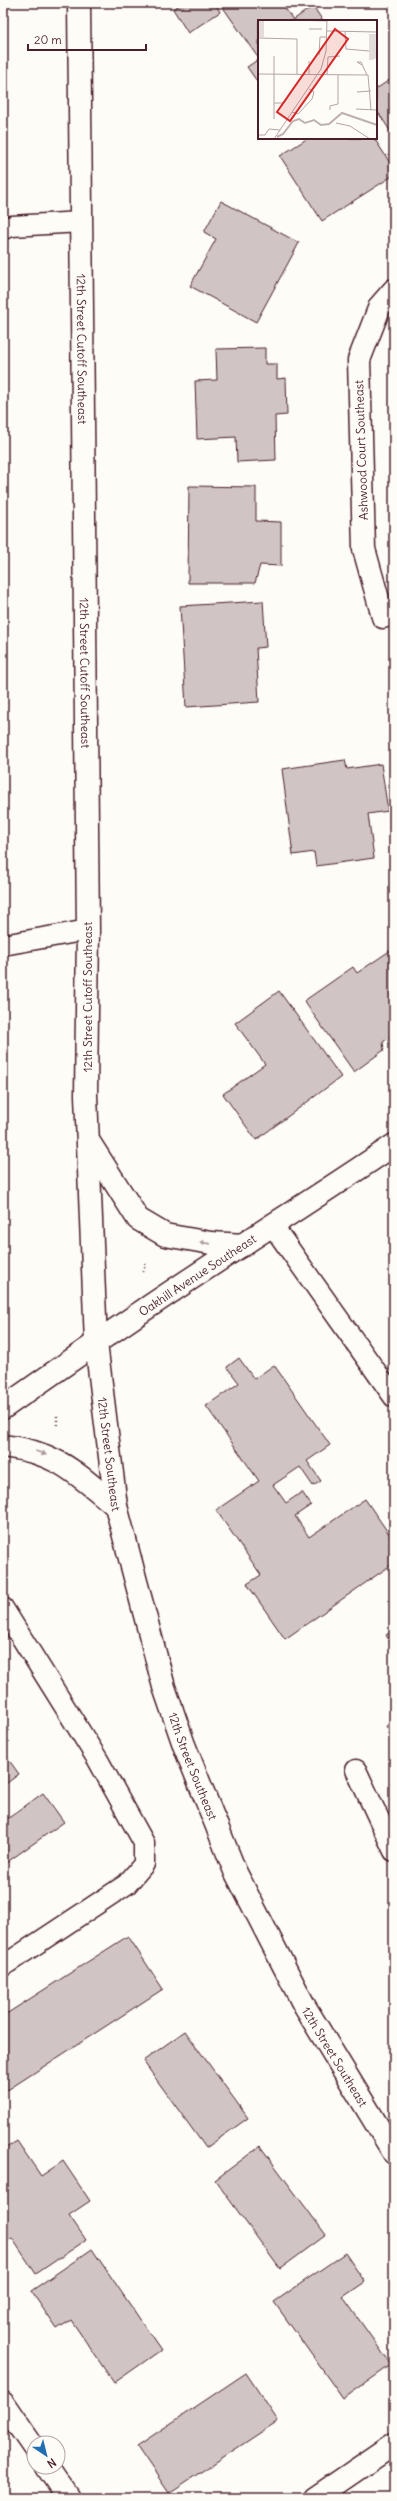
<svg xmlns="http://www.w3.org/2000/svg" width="397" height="2501" viewBox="0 0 397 2501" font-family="Delius,sans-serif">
<rect width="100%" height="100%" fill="#fdfcf7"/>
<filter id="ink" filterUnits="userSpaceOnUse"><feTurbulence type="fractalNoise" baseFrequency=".025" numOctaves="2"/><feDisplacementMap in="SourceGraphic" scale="8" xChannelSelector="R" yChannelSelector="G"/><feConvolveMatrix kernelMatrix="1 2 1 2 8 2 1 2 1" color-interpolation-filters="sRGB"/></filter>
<g filter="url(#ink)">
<path fill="#d0c5c4" stroke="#4a1f2b" d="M183,3H215L220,12L188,33L173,9Z
M220,3H285L283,5L293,20L313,6L323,21H259V59Z
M259,59V84L247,67Z
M394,77V137L376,109V89Z
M308,138H374L394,169V175L322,221L280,156Z
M221,201L299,243L256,322L190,286L216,239L204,232Z
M265,348V364H277V379L286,378L287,415L275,416L276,460L237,462L236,437L197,439L195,381L217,380L216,349Z
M189,486L256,487V521L281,522V566L260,565L255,583H188Z
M263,601L266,647L256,648L259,702L186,707L180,606Z
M345,760L347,769L381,764L388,811L368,814L374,858L316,866L314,852L293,855L282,769Z
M394,948V1034L383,1042L384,1050L354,1072L304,1001L353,967L357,973Z
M279,991L341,1077L256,1140L223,1094L265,1064L235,1023Z
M239,1358L254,1379L274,1365L330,1445L307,1461L321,1481L313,1486L300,1467L273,1485L286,1503L302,1492L311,1505L295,1516L309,1537L365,1499L394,1541V1563L285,1639L247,1584L261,1575L216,1510L259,1481L206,1406L239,1383L227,1367Z
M394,1630V1649L386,1635Z
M394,1721V1739L386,1726Z
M3,1752L19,1774L3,1786Z
M43,1793L64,1822L3,1865V1822Z
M128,1936L163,1989L3,2093V2016Z
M185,2031L248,2118L206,2148L143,2061Z
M17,2141L41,2176L63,2161L90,2201L69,2215L86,2240L36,2274L12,2238L3,2244V2150Z
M260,2146L326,2235L280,2269L215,2180Z
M92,2249L161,2350L114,2383L71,2320L57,2329L31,2291Z
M345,2253L365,2282L343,2297L391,2365L343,2399L274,2302Z
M246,2373L278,2421L169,2493L137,2446Z"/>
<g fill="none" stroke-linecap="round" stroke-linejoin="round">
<defs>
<path id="lane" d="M3,229L12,226L81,222
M3,945L88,930
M273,1226L394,1397
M3,1608L98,1760L144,1843V1864L127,1884L3,1966
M356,1770L394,1851"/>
<path id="street" d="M383,617L364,549L359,360L380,306L394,290
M3,1408L96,1343
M3,2403L34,2448
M47,2467L68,2498
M315,2498L394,2444"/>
<g id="secondary">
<path id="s1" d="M79,3L88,930L86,1095L96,1343L116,1506L164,1687L184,1745L235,1871L305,2007L394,2153"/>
<path d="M89,1142L138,1219L165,1235L211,1243L244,1245"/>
<path id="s2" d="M96,1343C194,1274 295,1212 394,1145"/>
<path d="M3,1446C57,1452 76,1473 116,1506"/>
</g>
</defs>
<use href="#lane" stroke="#4a1f2b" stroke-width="23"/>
<use href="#street" stroke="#4a1f2b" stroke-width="25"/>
<use href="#secondary" stroke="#4a1f2b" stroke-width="25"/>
<path stroke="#4a1f2b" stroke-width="2.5" stroke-dasharray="1 3" stroke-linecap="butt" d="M143,1272L146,1261
M57,1425V1414"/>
<use href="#lane" stroke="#fdfcf7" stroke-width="20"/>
<use href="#street" stroke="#fdfcf7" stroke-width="22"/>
<use href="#secondary" stroke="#fdfcf7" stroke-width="22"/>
</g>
<defs><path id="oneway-solid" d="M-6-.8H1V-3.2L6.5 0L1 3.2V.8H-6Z"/></defs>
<g fill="#ac999b">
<use href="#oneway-solid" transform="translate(205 1243) rotate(-172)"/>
<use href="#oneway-solid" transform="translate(41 1453) rotate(20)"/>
</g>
</g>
<g text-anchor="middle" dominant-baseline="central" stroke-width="4" stroke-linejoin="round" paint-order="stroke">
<g font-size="12" fill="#4a1f2b" stroke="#fdfcf7">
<text stroke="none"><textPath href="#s1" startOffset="346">12th Street Cutoff Southeast</textPath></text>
<text transform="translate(361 450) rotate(-92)">Ashwood Court Southeast</text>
<text stroke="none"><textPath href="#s1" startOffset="670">12th Street Cutoff Southeast</textPath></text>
<text transform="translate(87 997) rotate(-90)">12th Street Cutoff Southeast</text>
<text stroke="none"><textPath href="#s2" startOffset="122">Oakhill Avenue Southeast</textPath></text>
<text stroke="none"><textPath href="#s1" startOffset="1452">12th Street Southeast</textPath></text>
<text stroke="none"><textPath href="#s1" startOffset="1776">12th Street Southeast</textPath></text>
<text stroke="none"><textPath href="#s1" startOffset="2100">12th Street Southeast</textPath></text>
</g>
</g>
<g transform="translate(258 20)">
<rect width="119" height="119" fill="#fdfcf7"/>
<path d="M0,1H6V17H0ZM111,14H119V38L114,40H111Z" fill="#e3dcda"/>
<path fill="none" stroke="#c0b1b1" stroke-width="2" d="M19,117L25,114L35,101L41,99L47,103L56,100L63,105L71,104L84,93L119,105"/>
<path fill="none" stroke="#b5a4a5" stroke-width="1" d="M35,0L69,1M51,9H64M69,11L119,12M87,12L88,29L111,31M0,18L39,19V54M61,35L62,17H68M51,41V55M104,45L99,42H103L109,55M0,54L110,55L113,90M69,55L70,37L82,36M99,72L113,71M16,83H26L33,72M98,89L119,90M72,90V86L80,84V55M34,92L40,94L54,79L56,72L51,69M16,99V36M78,103L92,106L112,119M0,115H7L11,109L22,110M16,119L63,49L68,31L69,0"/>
<path fill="#d62828" fill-opacity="0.15" stroke="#d62828" stroke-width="2" d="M77,9L90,19L32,101L19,92Z"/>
<rect width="119" height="119" fill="none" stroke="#4a1f2b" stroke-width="2"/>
</g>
<rect width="397" height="2501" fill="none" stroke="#fdfcf7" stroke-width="16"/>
<rect x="8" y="8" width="381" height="2485" fill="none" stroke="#4a1f2b" stroke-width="1.5" filter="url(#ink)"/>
<g transform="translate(46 2455) rotate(145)"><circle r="19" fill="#fdfcf7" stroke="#b5a4a5"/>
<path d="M0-3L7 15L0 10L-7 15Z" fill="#1f6fb2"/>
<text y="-6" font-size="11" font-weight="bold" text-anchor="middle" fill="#4a1f2b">N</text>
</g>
<path d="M28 44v6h118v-6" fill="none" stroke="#4a1f2b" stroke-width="2"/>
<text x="34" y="44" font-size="12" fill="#4a1f2b" stroke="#fdfcf7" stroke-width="3" paint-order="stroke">20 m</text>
</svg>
